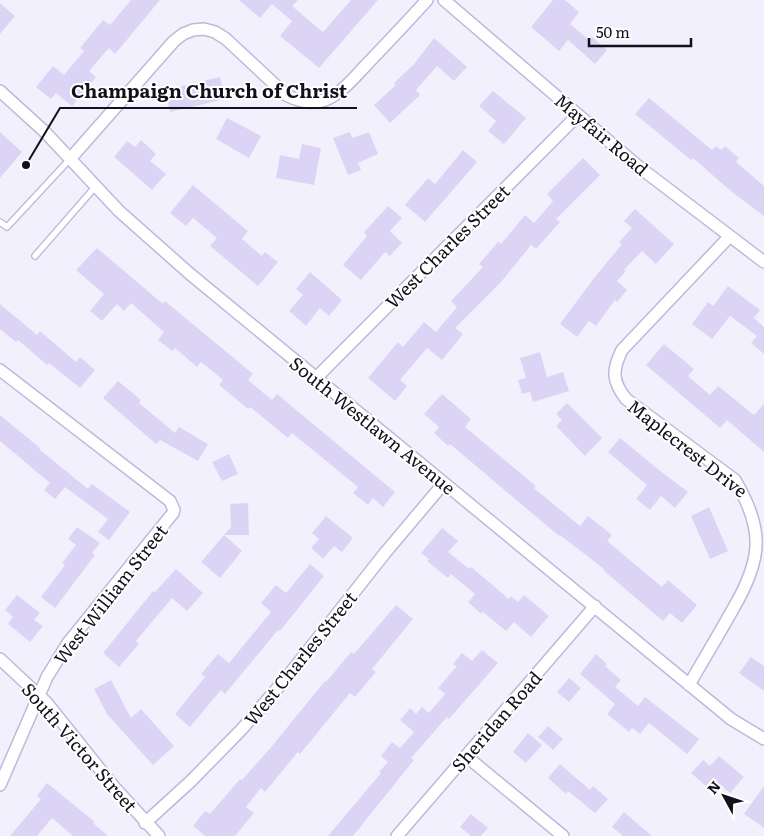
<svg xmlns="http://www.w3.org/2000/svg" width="764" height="836" viewBox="0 0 764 836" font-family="Literata,serif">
<rect width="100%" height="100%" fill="#f3f0fe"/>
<path fill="#dcd4f4" d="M131,0H160L115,54L109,48L89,71L96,77L72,106L56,93L51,99L36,87L53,66L64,75L84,51L80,48L103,20L110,25Z
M239,0H298L292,6L323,32L351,0H378L319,68L280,36L292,21L272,4L260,18Z
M553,0H565L579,12L570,24L589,40L592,37L607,50L595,64L568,40L559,51L531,27Z
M0,3L15,16L0,34Z
M434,38L467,67L454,81L437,66L416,90L420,95L390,123L374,105L396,85L394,83L414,64Z
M220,77L225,99L170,112L165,90Z
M493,91L526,118L504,144L488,131L496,121L479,106Z
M649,98L712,150L716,146L721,150L725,146L739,158L736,162L764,186V216L732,192L693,158L691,160L635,114Z
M227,118L261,136L249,158L216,139Z
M0,132L22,152L0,178Z
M350,132L352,138L369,132L378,154L358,163L361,170L348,175L333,138Z
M141,140L156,154L150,161L166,174L152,190L114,157L127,141L135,147Z
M302,144L321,148L314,185L276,178L280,155L299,159Z
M463,150L477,162L425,222L405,205L428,178L435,184Z
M583,158L600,175L556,219L560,222L536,249L531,245L501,282L455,328L463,334L442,360L427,348L400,380L407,386L395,401L368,378L398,342L403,347L424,322L436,332L457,307L451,301L483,267L479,264L498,242L501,244L525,215L534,223L553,201L547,194Z
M193,185L248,231L242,239L262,256L265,252L278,262L258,286L210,246L217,238L193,218L186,226L170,213Z
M388,206L402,218L390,231L402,243L390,256L385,252L361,280L343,265L367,236L364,232Z
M635,209L674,244L656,264L642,251L624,270L626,271L617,281L627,290L617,302L615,300L596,326L589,321L577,337L560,324L594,278L622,244L619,242L632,228L624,221Z
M97,248L163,304L165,301L253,374L248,380L272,400L277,394L395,492L383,507L373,498L368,505L353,493L358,487L292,433L288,438L250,407L248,409L219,385L223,380L201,362L197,367L175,348L172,351L158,340L164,332L131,303L124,311L117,304L102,321L90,311L104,294L76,270Z
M310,272L342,300L329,316L320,308L306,326L289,311L303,295L296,289Z
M728,286L760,310L754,318L764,327V354L751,343L757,336L730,316L712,339L692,324L708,302L713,306Z
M0,304L37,335L40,331L76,362L80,357L95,370L80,388L49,363L47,365L18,340L16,342L0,329Z
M664,344L694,369L688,376L710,395L718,386L754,415L764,404V452L727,420L720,428L646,365Z
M540,352L547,377L563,372L569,391L533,402L530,392L522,394L518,380L526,378L520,358Z
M118,381L141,400L139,403L175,433L179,427L208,444L198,461L160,440L156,444L103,398Z
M442,394L471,419L465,427L536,486L534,488L580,526L588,516L612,535L607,541L662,587L668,580L697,605L682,623L670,613L663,621L603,570L604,569L560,535L559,536L450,444L448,446L434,433L439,427L424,414Z
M567,403L602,438L585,456L556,426L562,420L556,414Z
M0,415L40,448L39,449L88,489L92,484L130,512L109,540L98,532L108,519L65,487L55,499L44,490L50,483L0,441Z
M620,438L659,470L688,492L675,508L661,496L650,510L636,499L647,485L608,452Z
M229,454L238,474L222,481L212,462Z
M248,503L249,535H224L231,527L230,504Z
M709,507L728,551L710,559L691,516Z
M326,516L353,538L342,552L334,546L323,559L311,548L319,539L312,533Z
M77,527L100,543L92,553L95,555L55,608L41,597L65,565L62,563L76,545L68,539Z
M442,528L458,541L448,552L469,569L471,567L509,599L511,596L518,602L524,595L549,616L531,637L514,622L506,631L483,612L481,614L468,602L475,594L451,574L448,578L427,561L429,559L421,553Z
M224,535L242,551L220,578L201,562Z
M310,564L324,576L280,631L278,630L225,694L221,690L190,727L175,714L205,677L201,674L218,654L229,663L271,612L261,603L276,585L286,593Z
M176,569L203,593L187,611L172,598L136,641L139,644L119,667L103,653L153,591L155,592Z
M17,595L40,613L34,620L43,626L30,642L8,624L13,617L5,610Z
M396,605L413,619L372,669L376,672L355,697L350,693L300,754L298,752L265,792L261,788L246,807L254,813L235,836H205L193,826L205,811L210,814L240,779L242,780L272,746L325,681L326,682L351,652L354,654Z
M482,650L498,663L449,719L447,717L411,758L414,760L353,836H328L381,773L379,772L388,762L381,756L392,742L400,748L414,732L400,720L410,708L416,714L422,707L429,713L445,694L438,688L457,666L453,664L462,653L472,661Z
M596,654L607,664L605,666L621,680L615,687L638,706L645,697L699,739L687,754L649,723L640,734L632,728L629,732L607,714L615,704L580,674Z
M751,657L764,666V691L739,673Z
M569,678L581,688L569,702L557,692Z
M111,680L131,718L141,709L174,746L153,765L107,714L94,689Z
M548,726L563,739L553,750L538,737Z
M528,733L542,745L526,763L513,752Z
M719,756L744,777L730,793L722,786L715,794L691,773L703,760L710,766Z
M560,764L590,790L593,786L608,799L595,813L568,791L566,794L548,778Z
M47,783L95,822L93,823L108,836H73L52,818L37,836H10L41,799L37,796Z
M764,786V828L744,814Z
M624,812L652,836H623L612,827Z
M471,814L488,828L481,836H471L460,827Z"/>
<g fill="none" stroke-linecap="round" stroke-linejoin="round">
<defs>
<path id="service" d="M0,222L7,227L70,159
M35,256L96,186"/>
<path id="minor" d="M444,0L639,167L764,262
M0,91L45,132L119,211L190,274L731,719L764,739
M70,159L174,41L183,34L193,30L204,29L215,32L226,39L286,95C302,103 317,106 333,96C347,88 358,73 369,62C389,41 408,21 427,0
M0,370L170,501L174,510L173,513L68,643L47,677L0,785
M316,378L578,115
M0,659L46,702L115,788L159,836
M689,685C704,659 719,634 733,609C763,558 764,529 735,480L626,399C612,381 612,370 622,350L730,236
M466,756L563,836
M145,823L191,781L241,730L288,676L385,553L444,483
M397,836L595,606"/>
</defs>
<use href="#service" stroke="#bfb8d9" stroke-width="8"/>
<use href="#minor" stroke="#bfb8d9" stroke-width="14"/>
<use href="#service" stroke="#fff" stroke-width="5.5"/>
<use href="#minor" stroke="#fff" stroke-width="11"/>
</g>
<g text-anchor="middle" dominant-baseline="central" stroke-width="4" stroke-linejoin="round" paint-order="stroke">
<g font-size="18" fill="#13101c" stroke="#fff">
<text transform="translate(602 134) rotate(40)">Mayfair Road</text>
<text transform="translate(447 246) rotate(-45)">West Charles Street</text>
<text transform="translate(373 425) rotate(39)">South Westlawn Avenue</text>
<text transform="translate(688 448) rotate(38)">Maplecrest Drive</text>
<text transform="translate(110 594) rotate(-52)">West William Street</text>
<text transform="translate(300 658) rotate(-51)">West Charles Street</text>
<text transform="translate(496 721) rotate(-49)">Sheridan Road</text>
<text transform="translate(80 747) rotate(49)">South Victor Street</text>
</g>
</g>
<path fill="none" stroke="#13101c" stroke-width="2" d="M26 165L60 108H357"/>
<circle fill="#13101c" stroke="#fff" stroke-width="2" cx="26" cy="165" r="5"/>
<g font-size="19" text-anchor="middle" font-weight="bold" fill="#13101c" stroke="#fff" stroke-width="4" stroke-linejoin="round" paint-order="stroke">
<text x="209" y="98">Champaign Church of Christ</text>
</g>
<g transform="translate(724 796) rotate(310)" stroke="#ffffff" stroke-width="4" paint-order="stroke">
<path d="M0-4L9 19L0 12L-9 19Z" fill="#13101c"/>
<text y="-8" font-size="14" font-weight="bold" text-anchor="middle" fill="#13101c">N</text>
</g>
<path d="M589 38v8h102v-8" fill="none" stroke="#13101c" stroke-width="2.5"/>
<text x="596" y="38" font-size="15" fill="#13101c" stroke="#ffffff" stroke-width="4" paint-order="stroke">50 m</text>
</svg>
